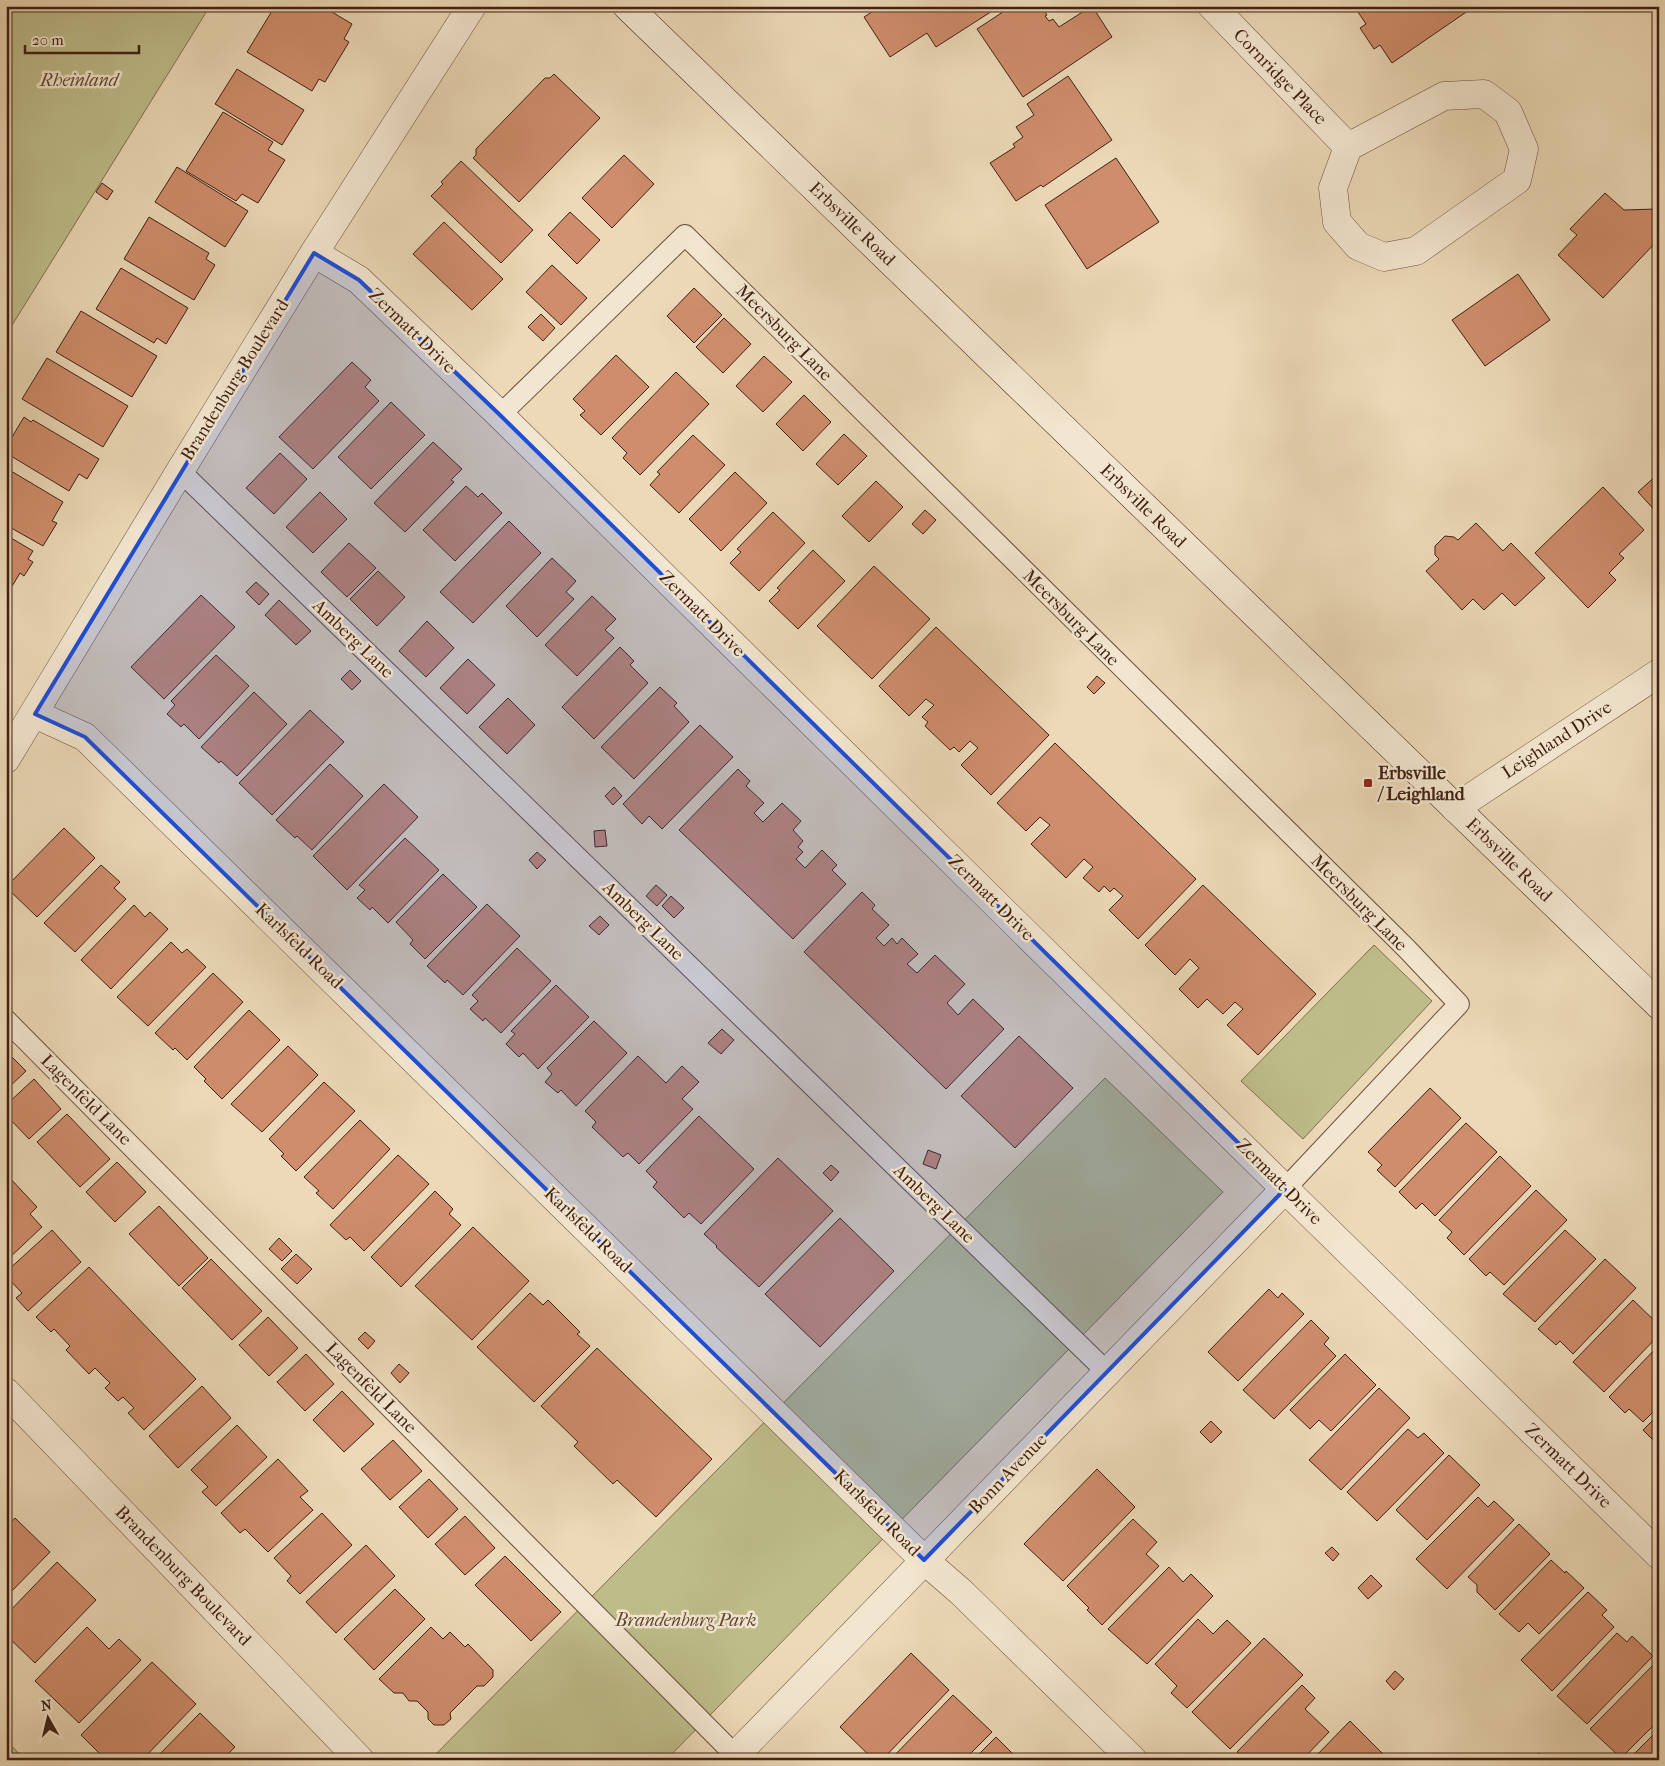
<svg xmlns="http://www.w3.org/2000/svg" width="1665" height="1766" viewBox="0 0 1665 1766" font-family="'IM FELL French Canon',serif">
<rect width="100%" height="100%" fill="#ecd9b7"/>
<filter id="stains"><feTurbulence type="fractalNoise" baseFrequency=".004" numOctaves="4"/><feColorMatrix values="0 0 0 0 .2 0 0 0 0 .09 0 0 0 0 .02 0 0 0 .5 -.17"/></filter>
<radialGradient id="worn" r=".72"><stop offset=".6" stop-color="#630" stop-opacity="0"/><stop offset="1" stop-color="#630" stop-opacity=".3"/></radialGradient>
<path fill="#bebd8a" stroke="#7f6e4f" d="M6,6H210L6,335Z
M1374,945L1432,1001L1303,1139L1241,1081Z
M1105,1078L1223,1192L666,1760H430Z
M6,1740L25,1760H6Z"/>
<path fill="#cf8d6c" stroke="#402014" d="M275,6H322L352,24L344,39L349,42L325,82L319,79L312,91L247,52Z
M877,6H1000L936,47L927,33L890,57L864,17L878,8Z
M1012,6H1041L1047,15L1045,16L1049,21L1053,19L1059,27L1092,6L1112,37L1023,97L977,29Z
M1349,6H1475L1392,63L1380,45L1374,49L1360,28L1366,24L1356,9L1353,11Z
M237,69L304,110L282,145L215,104Z
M554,74L600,118L519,202L473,158L476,155V149L545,78H550Z
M1068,76L1112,140L1043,187L1041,185L1016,201L990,163L1015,147L1013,144L1023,137L1016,127L1034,115L1027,104Z
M223,112L273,142L268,150L285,160L258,203L242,194L236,201L186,171Z
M624,155L654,184L612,228L582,198Z
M1116,158L1159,222L1087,269L1045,205Z
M461,161L533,230L501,263L431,196L443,184L441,182Z
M177,167L248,211L225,247L155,202Z
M102,183L113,191L107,200L96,192Z
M1605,193L1624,210L1656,209L1657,241L1603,298L1558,255L1577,235L1570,229Z
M570,212L600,240L577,264L548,235Z
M149,217L209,253L206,259L215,265L194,300L124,259Z
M444,222L503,279L472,310L413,254Z
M552,265L587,298L561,325L526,292Z
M121,268L188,308L166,344L157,338L154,343L96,309Z
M1518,274L1550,320L1485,366L1452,320Z
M694,288L722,315L694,343L667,316Z
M81,311L157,356L132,397L56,352Z
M541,314L555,328L543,341L528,327Z
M724,318L751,344L723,373L696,347Z
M616,355L649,387L601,435L580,415L585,411L573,399Z
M764,356L792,382L763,412L736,386Z
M47,358L128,406L103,447L22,399Z
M352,362L371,380L365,387L379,401L313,469L279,437Z
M676,372L709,404L640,475L623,458L627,453L612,438Z
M804,395L831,422L803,451L776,424Z
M391,402L425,435L371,489L338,457Z
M24,417L31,422L33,420L99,459L87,479L79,474L69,491L11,456V455L6,452V447Z
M844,434L867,456L838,485L816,464Z
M693,435L725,465L679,513L650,485L660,474L657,472Z
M433,442L462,469L451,480L454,482L405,532L374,503Z
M280,453L307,479L274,514L246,488Z
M6,468L63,502L52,521L57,523L43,546L6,525Z
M735,472L767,503L721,551L689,519Z
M1659,473V515L1638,492Z
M876,481L903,507L869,542L842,516Z
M466,486L478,497L482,493L502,513L455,561L423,530Z
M1603,487L1644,530L1619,554L1624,558L1609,573L1616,580L1588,608L1535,553Z
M320,492L347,519L313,553L286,527Z
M925,510L936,520L923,534L912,524Z
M773,512L805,543L759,591L730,563L741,552L737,549Z
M509,521L541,553L473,623L440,592Z
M1476,523L1503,551L1511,543L1545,578L1515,606L1502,593L1484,610L1473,599L1462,610L1426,571L1439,559L1435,555V546L1445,536L1454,537L1458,540Z
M6,535L33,551L28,559L33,562L24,576L20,573L8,593L6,592Z
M349,543L376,568L347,597L321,572Z
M813,550L845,581L798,629L769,601L780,590L777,588Z
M552,558L576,581L566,592L574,599L537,637L506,606Z
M874,566L930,619L872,679L817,626Z
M378,571L405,597L377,626L350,599Z
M256,582L269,594L259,605L246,592Z
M201,595L235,627L164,699L131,667Z
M592,596L616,619L605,630L614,638L577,676L545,645Z
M279,600L311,631L296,645L265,615Z
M427,621L454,648L426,677L399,651Z
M936,627L1049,735L991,795L961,765L978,748L970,741L959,752L954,747L950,750L925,726L928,722L922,717L934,705L926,699L909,716L879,686Z
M620,647L634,661L630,665L648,683L594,739L562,707Z
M216,655L249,686L199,739L184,724L181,727L167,714L175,705L171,701Z
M468,659L495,685L467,714L440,688Z
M350,670L361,681L352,690L341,679Z
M1097,676L1105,683L1094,694L1087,687Z
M660,687L677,703L674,706L689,722L634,779L601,747Z
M254,692L287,724L237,776L221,761L219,763L201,747Z
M508,698L535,725L507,754L479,727Z
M310,710L344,742L272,815L239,783Z
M700,725L733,757L662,829L649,816L642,824L623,804Z
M1055,743L1196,879L1138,939L1109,910L1123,896L1114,888L1110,892L1104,886L1099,892L1083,878L1093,867L1084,859L1066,878L1031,844L1050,825L1040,817L1026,831L997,803Z
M330,764L363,796L312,850L297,836L295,838L276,820Z
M738,769L750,781L746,786L764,803L754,813L763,822L782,803L801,821L793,830L803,841L798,847L803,852L796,859L805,868L822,850L837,865L832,870L846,884L793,939L679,830Z
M384,784L418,817L347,890L313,856Z
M614,787L622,796L613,805L605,796Z
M64,828L95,858L37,917L6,887Z
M605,830L607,846L595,847L594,831Z
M405,838L439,870L388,923L372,907L370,910L357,898L365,890L359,885Z
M537,852L546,860L537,869L529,860Z
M101,865L120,882L114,888L126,899L75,952L44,923Z
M443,874L477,907L425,959L410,944L413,940L396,922Z
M656,885L667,895L657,906L646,896Z
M1203,885L1316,994L1258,1055L1227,1025L1243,1009L1235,1002L1223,1014L1207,999L1198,1008L1179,989L1199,968L1190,959L1175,975L1145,945Z
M862,892L875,905L872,909L889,925L876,938L884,946L892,938L897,944L902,938L918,954L907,964L917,973L935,955L965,984L947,1003L958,1015L973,999L1004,1029L946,1089L804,952Z
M671,896L684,908L674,918L662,906Z
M487,904L520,936L463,995L447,980L445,983L427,966Z
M134,905L145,917L150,912L168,929L111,989L81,960Z
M600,916L609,925L599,935L589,926Z
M171,942L182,953L187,949L206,967L148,1026L117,997Z
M517,948L551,981L501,1033L485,1018L483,1021L470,1009L478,1001L472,995Z
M213,973L243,1002L187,1060L175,1048L173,1050L155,1033Z
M556,985L589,1017L538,1069L523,1053L519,1057L506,1044L515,1034L511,1031Z
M249,1010L280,1040L222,1099L204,1081L206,1079L194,1067Z
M594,1021L627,1053L576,1106L561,1090L558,1093L545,1082L552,1074L547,1068Z
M722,1029L734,1040L721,1054L708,1043Z
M1019,1036L1073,1088L1015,1148L961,1096Z
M288,1046L318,1075L262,1132L231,1104Z
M6,1051L26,1071L6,1090Z
M638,1056L666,1083L682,1066L699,1082L682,1099L693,1109L639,1164L628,1153L623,1157L592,1127L596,1122L585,1111Z
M34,1079L61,1109L29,1139L6,1115V1105Z
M324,1082L355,1111L296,1171L281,1156L284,1154L269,1139Z
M1430,1088L1461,1118L1395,1187L1377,1170L1382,1165L1368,1152Z
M67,1114L110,1159L80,1187L37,1142Z
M699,1116L754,1169L701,1224L689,1213L684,1218L653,1187L657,1182L646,1171Z
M360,1120L390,1149L333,1209L316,1193L319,1191L304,1177Z
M1466,1123L1497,1152L1435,1216L1422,1203L1416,1209L1399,1192Z
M928,1150L941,1155L936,1169L923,1164Z
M398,1155L429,1184L364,1251L350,1237L346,1240L330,1225Z
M1500,1156L1531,1186L1464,1255L1447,1238L1452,1232L1439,1220Z
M778,1158L833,1211L759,1287L716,1247L717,1246L704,1234Z
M117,1162L146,1192L115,1222L86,1192Z
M831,1165L839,1172L831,1181L823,1173Z
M8,1176L37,1207L30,1214L42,1227L6,1261V1177Z
M1536,1190L1567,1220L1504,1285L1490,1272L1486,1276L1469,1259Z
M435,1191L453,1209L449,1214L461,1225L401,1287L371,1257Z
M159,1206L208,1258L179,1286L129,1234Z
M840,1218L894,1271L820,1347L765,1294Z
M473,1227L529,1281L472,1340L415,1286Z
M52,1230L81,1262L28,1311L16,1298L22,1293L6,1276V1272Z
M1565,1230L1596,1259L1535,1322L1503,1294Z
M279,1238L292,1251L282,1261L269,1249Z
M296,1254L312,1269L297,1284L281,1269Z
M211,1259L262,1311L232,1340L182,1288Z
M1605,1259L1636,1288L1573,1354L1560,1341L1556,1345L1538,1329Z
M89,1267L196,1379L144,1430L128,1413L134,1408L123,1397L118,1401L105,1388L110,1383L95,1368L89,1374L66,1350L70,1346L54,1329L51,1332L36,1317Z
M1269,1289L1278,1298L1282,1293L1304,1314L1238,1381L1208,1352Z
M530,1293L543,1305L548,1300L580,1332L577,1334L590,1346L534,1402L477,1347Z
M1633,1300L1659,1325V1335L1604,1392L1573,1362Z
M268,1317L298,1348L269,1376L239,1345Z
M1311,1320L1329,1338L1324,1344L1336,1356L1274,1419L1243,1390Z
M365,1332L375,1341L368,1349L358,1339Z
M1659,1345V1406L1643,1422L1629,1409L1625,1413L1609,1397Z
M597,1348L712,1459L656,1517L617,1480L613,1484L574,1446L578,1442L541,1406Z
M306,1354L334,1384L305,1411L277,1382Z
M1345,1354L1376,1385L1331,1431L1319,1420L1310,1429L1290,1410Z
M399,1364L409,1373L400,1383L391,1373Z
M202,1386L231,1418L178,1468L149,1436Z
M1379,1388L1410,1418L1341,1490L1309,1460Z
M342,1391L374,1424L344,1452L313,1420Z
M1659,1414V1446L1643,1430Z
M1211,1421L1222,1432L1211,1443L1200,1432Z
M237,1425L267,1457L216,1506L202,1492L208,1487L191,1470Z
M1408,1429L1418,1438L1424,1433L1444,1453L1377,1521L1347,1492Z
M393,1440L422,1471L390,1500L361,1469Z
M1449,1455L1480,1485L1427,1540L1396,1510Z
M278,1459L308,1491L300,1497L313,1510L268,1552L245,1529L240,1533L221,1513Z
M1097,1469L1135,1507L1063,1581L1024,1544Z
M429,1479L458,1509L428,1538L399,1507Z
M1478,1497L1488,1507L1494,1501L1514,1520L1447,1589L1416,1559Z
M6,1505L11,1510L6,1515Z
M322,1513L352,1545L300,1594L287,1581L291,1576L274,1558Z
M465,1516L495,1548L465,1575L435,1544Z
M15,1518L50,1552L6,1597V1528Z
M1133,1519L1157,1542L1146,1554L1159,1566L1102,1625L1087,1610L1089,1608L1067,1586Z
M1519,1524L1550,1554L1495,1610L1477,1592V1585L1468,1577Z
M366,1545L395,1576L336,1633L306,1602Z
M1332,1547L1339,1554L1333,1561L1325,1553Z
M505,1556L561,1612L531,1641L475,1585Z
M1551,1560L1565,1573L1566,1571L1584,1588L1539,1634L1528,1623L1519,1632L1499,1614Z
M57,1562L96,1600L35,1663L6,1635V1615Z
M1169,1567L1183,1582L1191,1574L1213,1596L1147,1664L1108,1629Z
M1371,1575L1382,1586L1368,1599L1358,1588Z
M395,1589L425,1619L374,1670L344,1639Z
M1588,1592L1607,1610L1602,1615L1614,1627L1552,1691L1521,1660Z
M1198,1619L1213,1634L1227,1620L1251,1643L1187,1708L1171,1693L1177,1686L1155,1664Z
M87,1627L109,1649L119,1639L141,1660L79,1723L35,1681Z
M431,1627L443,1639L450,1632L465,1647L468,1644L493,1670V1677L484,1686H477L450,1713L451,1719L444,1725H434L428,1719V1712L417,1701H409L403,1693H394L379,1679Z
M1617,1633L1627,1642L1632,1636L1653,1656L1587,1724L1557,1696Z
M1264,1638L1303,1675L1230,1749L1192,1712Z
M911,1653L949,1690L882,1760H874L840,1727Z
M1658,1660L1659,1720L1621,1758L1590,1729Z
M152,1662L196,1704L142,1760H106L81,1735Z
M1395,1671L1404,1679L1394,1690L1386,1681Z
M1302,1685L1315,1698L1305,1709L1329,1732L1302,1760H1245L1237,1752Z
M953,1695L992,1732L964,1760H890Z
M200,1713L235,1747L222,1760H154Z
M1350,1721L1387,1758L1386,1760H1312Z
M1659,1729V1760H1628Z
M996,1737L1019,1760H973Z
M1539,1753L1546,1760H1533Z"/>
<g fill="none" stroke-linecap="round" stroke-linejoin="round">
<defs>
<path id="service" d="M500,415L685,235L1406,948L1459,1004L1285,1189
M180,471L1107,1372
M6,1020L735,1755"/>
<path id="minor" d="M1212,6L1348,147
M1484,94L1508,112L1524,149L1517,180L1416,251L1384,257L1358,246L1337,222L1333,188L1348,147L1444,96Z
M314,253L359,280L500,415L1285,1189L1659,1555
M35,714L85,737L924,1560L961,1592L1133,1760
M6,759L180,471L314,253L472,6
M1455,808L1659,673
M6,1392L360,1760
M731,1760L1285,1189"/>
<path id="secondary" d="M627,6L1659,1005"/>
</defs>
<use href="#service" stroke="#6b4e3d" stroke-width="22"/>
<use href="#minor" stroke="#6b4e3d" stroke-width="29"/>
<use href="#secondary" stroke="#402014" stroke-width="29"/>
<use href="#service" stroke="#f3e6d0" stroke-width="20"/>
<use href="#minor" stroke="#f3e6d0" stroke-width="28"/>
<use href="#secondary" stroke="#f3e6d0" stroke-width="28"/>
</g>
<path fill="#1d4ed8" fill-opacity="0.2" stroke="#1d4ed8" stroke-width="4" stroke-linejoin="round" d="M314,253L359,280L500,415L1285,1189L924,1560L85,737L35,714Z"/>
<rect fill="#8f2418" stroke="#f3e6d0" stroke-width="2" x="1363" y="778" width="10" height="10" rx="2.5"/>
<g text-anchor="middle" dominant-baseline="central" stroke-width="5" stroke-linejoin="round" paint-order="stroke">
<g font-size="18" fill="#402014" stroke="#f3e6d0">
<text transform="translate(1280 77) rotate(46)">Cornridge Place</text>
<text transform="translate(852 224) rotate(44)">Erbsville Road</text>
<text transform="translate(412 331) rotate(44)">Zermatt Drive</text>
<text transform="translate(784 333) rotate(45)">Meersburg Lane</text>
<text transform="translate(235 380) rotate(-58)">Brandenburg Boulevard</text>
<text transform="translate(1143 506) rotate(44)">Erbsville Road</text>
<text transform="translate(702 614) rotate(45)">Zermatt Drive</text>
<text transform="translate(1071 618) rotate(45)">Meersburg Lane</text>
<text transform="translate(353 639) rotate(44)">Amberg Lane</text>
<text transform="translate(1557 740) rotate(-33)">Leighland Drive</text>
<text transform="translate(1509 860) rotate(44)">Erbsville Road</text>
<text transform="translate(991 898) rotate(45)">Zermatt Drive</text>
<text transform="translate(1359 903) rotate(45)">Meersburg Lane</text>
<text transform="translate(643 921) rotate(44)">Amberg Lane</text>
<text transform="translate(299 946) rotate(44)">Karlsfeld Road</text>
<text transform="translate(86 1100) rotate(45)">Lagenfeld Lane</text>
<text transform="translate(1279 1182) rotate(45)">Zermatt Drive</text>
<text transform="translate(934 1204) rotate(44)">Amberg Lane</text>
<text transform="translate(588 1230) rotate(44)">Karlsfeld Road</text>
<text transform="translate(371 1388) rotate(45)">Lagenfeld Lane</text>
<text transform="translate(1568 1466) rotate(44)">Zermatt Drive</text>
<text transform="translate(1008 1474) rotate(-46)">Bonn Avenue</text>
<text transform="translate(877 1513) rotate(45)">Karlsfeld Road</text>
<text transform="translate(183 1576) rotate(46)">Brandenburg Boulevard</text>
</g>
<g font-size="18" font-style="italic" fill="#604732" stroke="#f3e6d0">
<text x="79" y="80">Rheinland</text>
<text x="686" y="1620">Brandenburg Park</text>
</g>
<g font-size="18" font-weight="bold" fill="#402014" stroke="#f3e6d0" text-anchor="start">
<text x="1378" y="773">Erbsville<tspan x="1378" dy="21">/ Leighland</tspan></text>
</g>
</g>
<rect width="1665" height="1766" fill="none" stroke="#ecd9b7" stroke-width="25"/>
<rect x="8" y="8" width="1650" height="1751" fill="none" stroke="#402014" stroke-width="2.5"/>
<rect x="12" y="12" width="1640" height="1741" fill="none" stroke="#402014"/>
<g transform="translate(48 1718) rotate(352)" stroke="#f3e6d0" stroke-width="4" paint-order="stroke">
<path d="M0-4L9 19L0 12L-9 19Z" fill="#402014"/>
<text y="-8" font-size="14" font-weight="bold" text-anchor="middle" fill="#402014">N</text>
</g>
<path d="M25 45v8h114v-8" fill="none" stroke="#402014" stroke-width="2.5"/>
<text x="32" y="45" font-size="15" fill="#402014" stroke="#f3e6d0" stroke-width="4" paint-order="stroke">20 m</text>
<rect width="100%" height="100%" filter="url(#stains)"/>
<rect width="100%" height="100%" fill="url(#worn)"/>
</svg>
